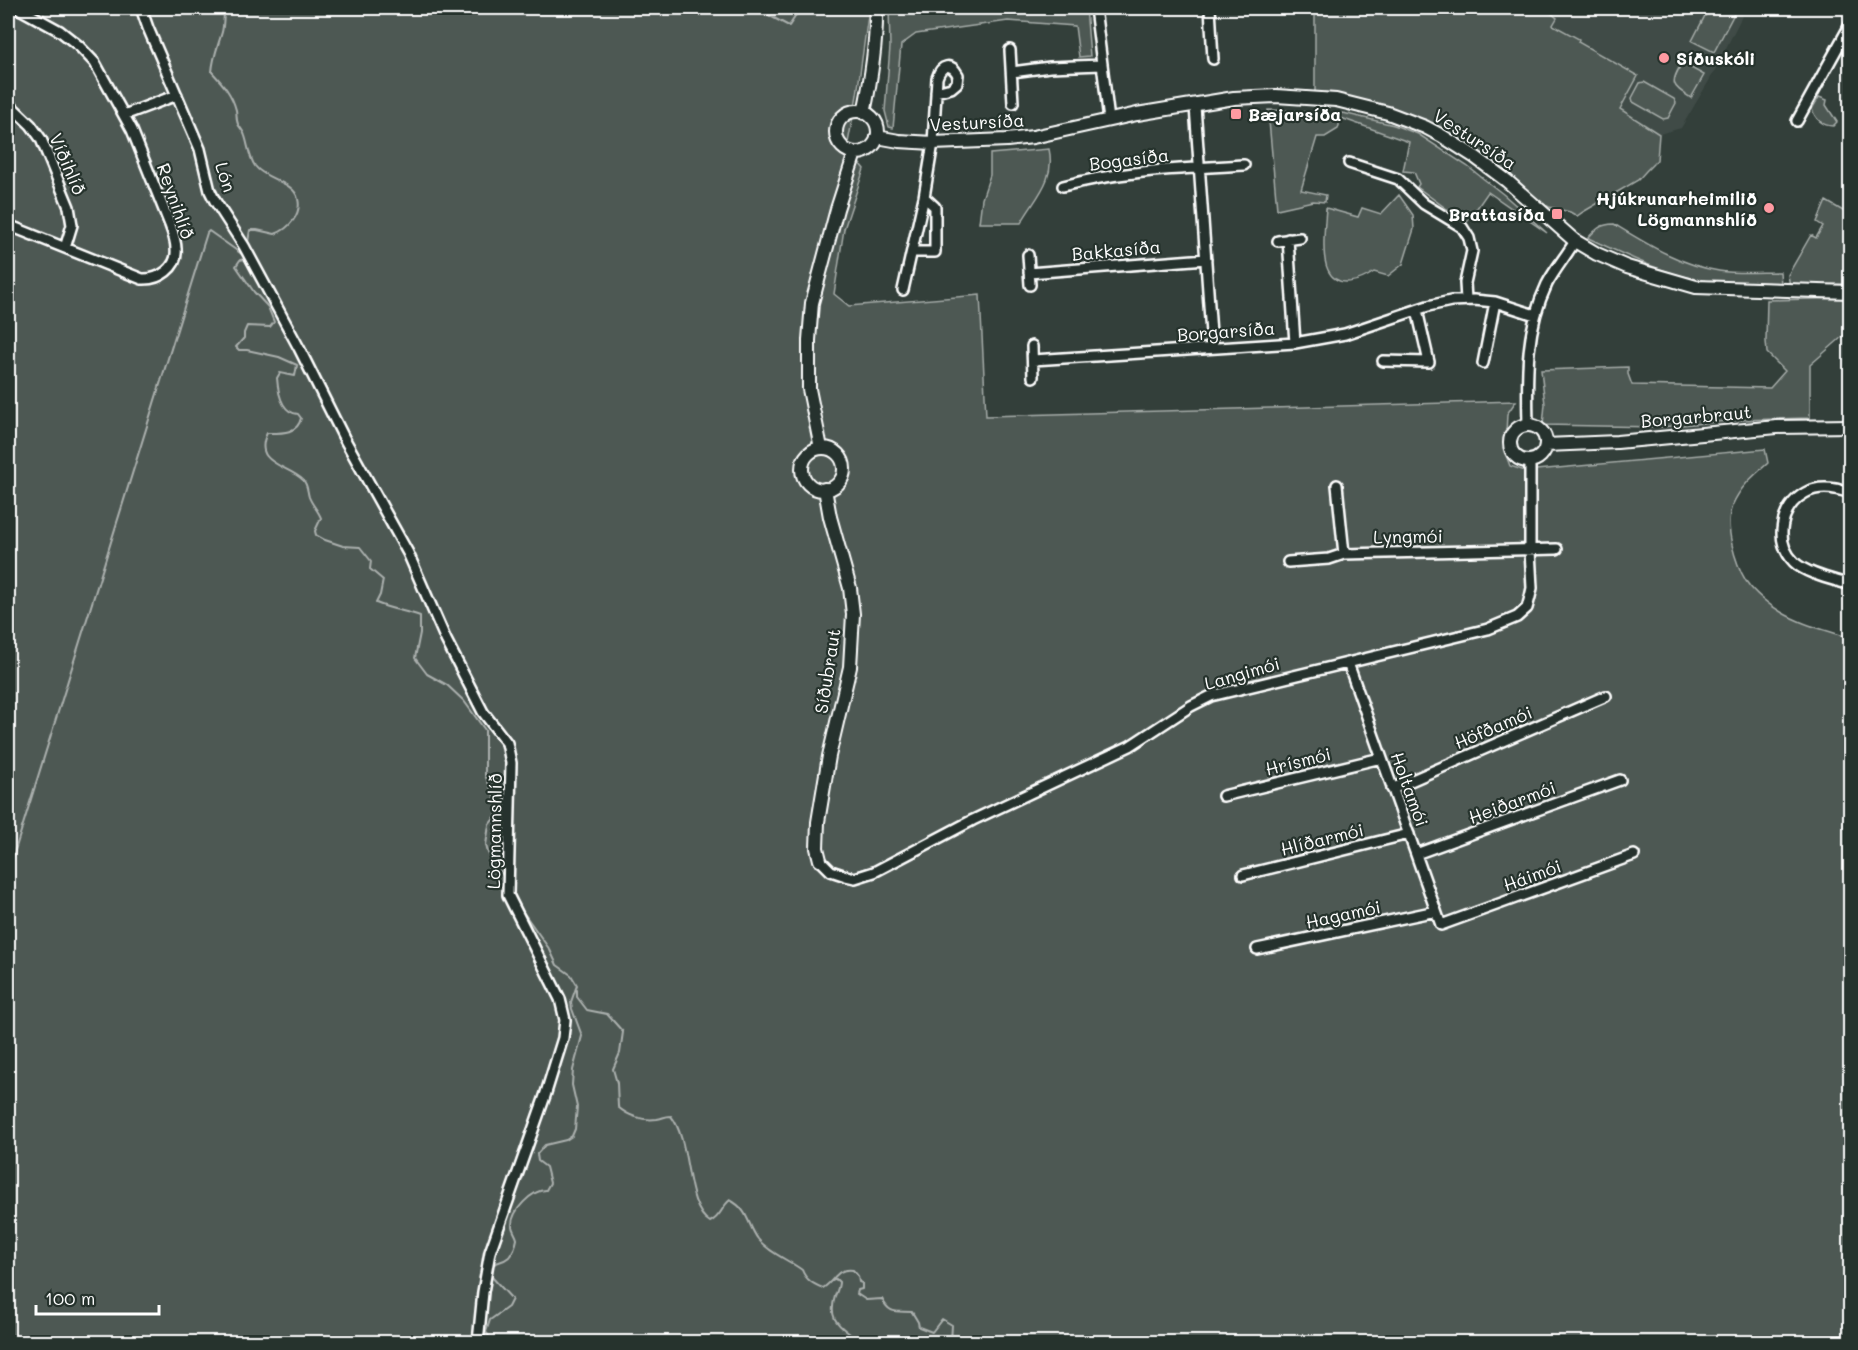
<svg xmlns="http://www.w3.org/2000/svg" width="1858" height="1350" viewBox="0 0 1858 1350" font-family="Mali,sans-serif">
<rect width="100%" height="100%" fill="#333f3a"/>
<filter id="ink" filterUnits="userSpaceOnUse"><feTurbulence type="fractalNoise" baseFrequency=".0167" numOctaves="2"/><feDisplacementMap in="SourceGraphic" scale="12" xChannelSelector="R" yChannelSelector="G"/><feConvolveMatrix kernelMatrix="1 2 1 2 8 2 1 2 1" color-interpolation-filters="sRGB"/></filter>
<g filter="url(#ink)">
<path fill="#404c47" d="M1545,8H1746L1713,74L1681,128L1659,134L1620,109L1637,75L1578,42L1579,39L1553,25L1557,18Z"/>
<path fill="#4d5853" stroke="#a6aca9" stroke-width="1.5" d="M8,8H869L857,95L847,148L864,169L844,229L834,294L849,306L980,295L986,416L1516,401L1507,414L1505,453L1510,466L1525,471L1765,449L1768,463C1753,476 1740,487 1732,506C1724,526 1735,563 1746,581C1754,593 1769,605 1781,612C1802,625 1827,630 1850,638V1342H8Z
M889,8H1086L1090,56L1079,57L1075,26L1008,21L916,34L901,45L893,128L889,127L885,111L890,47Z
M1330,8H1545L1557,18L1553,25L1579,39L1578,42L1638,76L1620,109L1659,134L1657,160L1646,171L1638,180L1583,212L1577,216L1570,212L1549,207L1533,198L1477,155L1377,104L1315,92V12Z
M1709,8H1737L1714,52L1692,41Z
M1682,63L1704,75L1691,98C1671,86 1670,83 1682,63Z
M1644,82L1674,99L1676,103L1668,118L1663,119L1633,102L1632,98L1640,83Z
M1819,97L1827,100L1826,105L1837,122L1833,126C1823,126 1815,119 1812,109Z
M1268,110L1300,111L1323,117L1343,113L1394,125L1418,134L1467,166L1503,194L1547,233L1488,192L1468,221L1447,209L1417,187L1419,184L1414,172L1403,171L1409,142L1341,118L1338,129L1325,137H1317L1301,190L1326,195L1325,202L1313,201L1277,209Z
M1049,149C1056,180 1035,198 1021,223H979L982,199L990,175V154Z
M1399,195L1413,215L1414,229L1403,264L1388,276L1374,272C1361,281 1337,290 1328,270C1321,256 1325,224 1326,208L1358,217L1362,208L1381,214Z
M1826,201L1850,215V284L1790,286L1788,275L1811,235L1816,238L1823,226L1817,222Z
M1614,224C1647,244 1680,265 1719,271C1739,274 1760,272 1780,272L1781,285C1753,284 1725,285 1697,279C1659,272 1623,254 1588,238C1596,229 1601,224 1614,224Z
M1850,298V330L1810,365V418L1740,420L1660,427L1543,425L1545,404L1541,370L1628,367V374L1632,385L1770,388L1785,371L1767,353L1766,341L1767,300Z"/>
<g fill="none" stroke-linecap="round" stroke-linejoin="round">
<path stroke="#abb0ae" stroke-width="2" d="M225,8C223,16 224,25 222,32C218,46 213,57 212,72C223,84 232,94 236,110C237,115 236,120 238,124C240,128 244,131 245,136C248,145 249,157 255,166C265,180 294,181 298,199C302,214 289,229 275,234L257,230H250L247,248
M755,8L789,26L801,8
M244,253L245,259L240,260L236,266L254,292L268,307L274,322L270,327L247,326L244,333V338L236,347L239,350H247L279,357L297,365L295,376L280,373L277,378C278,392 282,413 298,414L301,418C298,434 281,433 267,433C252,464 288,465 303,480C308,485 307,491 309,497C312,505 318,510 321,518L315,531L316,535L325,540L343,546L360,547L371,561L370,569L383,580L380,595L376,603C390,609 405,611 420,616V633L415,658L427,674L447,685L464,701L485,730V775L499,807L498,813L489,825L486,845L488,853L505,879
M8,873L207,233L209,231L243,255
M577,990V997L587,1010L607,1014L623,1032L620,1053L613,1069L617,1083L618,1107C628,1116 643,1121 657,1119C663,1118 665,1116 671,1116C692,1142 684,1207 710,1222C722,1216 721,1207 730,1200C749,1210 747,1224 758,1239C769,1253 789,1260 802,1270C806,1280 813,1284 823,1288C836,1280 835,1268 853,1270L858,1276L859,1282L862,1283V1289L858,1290L857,1294L866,1300L882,1299C890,1315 896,1311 912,1312L918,1322L919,1327L932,1332L942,1319L952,1325L951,1342
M832,1281L836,1279L839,1282C839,1287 837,1291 835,1296C829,1316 835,1323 850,1334L849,1342
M493,1342L486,1332L490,1320L508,1307L512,1299L491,1276C491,1257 499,1266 509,1257C513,1252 516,1245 517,1239C516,1234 512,1230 512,1226C511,1211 532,1190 546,1190L550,1183L546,1167L538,1161L537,1154L545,1145L566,1140L572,1136L575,1129L577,1107L572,1085L573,1070L582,1036L572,1009L571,1002L577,985L571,975L557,965L550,950L523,912L512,891"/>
<defs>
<path id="street" d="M141,8L148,28L200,149L210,191L215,201L244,246L299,348L344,438L408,553L446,640L483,712L507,743L511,763L508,895L560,999L565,1020L563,1038L545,1096L490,1252L483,1292L478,1342
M1095,8L1109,120
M1210,8L1213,59
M1010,50L1013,103
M1012,72L1050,67L1101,65
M8,103L31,125L41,139L69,207L72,225L65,248
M1195,106L1212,348
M124,115L177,95
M1797,121L1850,25
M1349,163L1398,179L1424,204L1462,227L1469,238L1472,251L1465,283L1466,300
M1063,186C1123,170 1182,169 1244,165
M8,225L142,279C159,280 178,268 176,249C176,241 173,233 170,225L132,130L95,63L79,46L60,31L18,8
M1288,239L1295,343
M1278,241L1300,238
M912,252H935V207L924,197
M1028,255L1030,285
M1029,273L1206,259
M903,290L924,197L933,143L937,78C941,65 951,62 958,75L957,83L951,88L936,92
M1032,346L1033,377
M1033,360L1295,343L1345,334L1428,306L1451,301L1474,300L1495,302L1535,315
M1383,361L1429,362L1417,310
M1483,363L1495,302
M1528,426C1527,377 1525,330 1547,284C1555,269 1566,256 1575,241
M1337,485L1344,554
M1850,493C1836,488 1819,485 1805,493C1780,507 1774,542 1794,562C1806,574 1835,580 1850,585
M1288,562L1329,559L1344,554L1557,549
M1348,663L1441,925L1634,855
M1392,789L1606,696
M1223,796L1381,758
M1416,854L1620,780
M820,860L831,871L846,876L855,878L874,872L973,820L1130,746L1191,706L1211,696L1488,629L1517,617L1527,608L1530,597L1532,588L1530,550V461
M1243,875L1409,834
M1257,949L1436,911"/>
<path id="secondary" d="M836 132a21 21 0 1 1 42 0a21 21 0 1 1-42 0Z
M864,113C871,79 877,42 876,8
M877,137L899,141L933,143L1007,140L1033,137L1137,114L1234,98L1276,96L1336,100L1388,113L1425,127L1442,136L1475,157L1507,181L1575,241L1597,254L1627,267L1696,287L1850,292
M1510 443a18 18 0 1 1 36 0a18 18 0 1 1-36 0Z
M1546,445L1617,442L1777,427L1850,426
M821,448L809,389V340L812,303L837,209L855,153
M802 469a21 21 0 1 1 42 0a21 21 0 1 1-42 0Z
M820,860L817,848L818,822L829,756L850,667L853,614L850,588L830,517L825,489"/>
</defs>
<use href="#street" stroke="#fff" stroke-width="14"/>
<use href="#secondary" stroke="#fff" stroke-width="16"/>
<use href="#street" stroke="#26332d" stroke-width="9"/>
<use href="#secondary" stroke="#26332d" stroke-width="12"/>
</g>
</g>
<g fill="#ff9aa2" stroke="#26332d" stroke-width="2">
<circle cx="1664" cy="58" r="6"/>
<rect x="1230" y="108" width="12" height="12" rx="3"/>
<circle cx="1769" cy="208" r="6"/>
<rect x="1551" y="208" width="12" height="12" rx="3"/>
</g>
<g text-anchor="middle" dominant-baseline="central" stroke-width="4.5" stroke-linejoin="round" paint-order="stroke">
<g font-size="18" font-weight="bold" fill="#fff" stroke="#26332d" text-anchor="start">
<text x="1676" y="58">Síðuskóli</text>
<text x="1248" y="114">Bæjarsíða</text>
<text x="1757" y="198" text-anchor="end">Hjúkrunarheimilið<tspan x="1757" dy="21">Lögmannshlíð</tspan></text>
<text x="1545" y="214" text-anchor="end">Brattasíða</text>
</g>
<g font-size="18" fill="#fff" stroke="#26332d">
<text transform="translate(977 122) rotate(-3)">Vestursíða</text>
<text transform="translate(1475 139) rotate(33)">Vestursíða</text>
<text transform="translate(1129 159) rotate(-7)">Bogasíða</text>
<text transform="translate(68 164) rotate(67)">Víðihlíð</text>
<text transform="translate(226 177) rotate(72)">Lón</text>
<text transform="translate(176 201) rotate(71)">Reynihlíð</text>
<text transform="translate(1116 250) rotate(-5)">Bakkasíða</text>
<text transform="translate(1226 331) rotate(-4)">Borgarsíða</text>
<text transform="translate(1696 416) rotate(-5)">Borgarbraut</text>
<text transform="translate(1408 536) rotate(-1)">Lyngmói</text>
<text transform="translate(827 671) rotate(-81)">Síðubraut</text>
<text transform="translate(1242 673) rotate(-16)">Langimói</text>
<text transform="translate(1493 727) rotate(-23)">Höfðamói</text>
<text transform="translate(1298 761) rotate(-14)">Hrísmói</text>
<text transform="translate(1410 789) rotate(70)">Holtamói</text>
<text transform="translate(1512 802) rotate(-20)">Heiðarmói</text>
<text transform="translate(494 831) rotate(-89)">Lögmannshlíð</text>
<text transform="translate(1322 839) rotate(-14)">Hlíðarmói</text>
<text transform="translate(1532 875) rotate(-20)">Háimói</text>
<text transform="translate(1343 914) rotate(-12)">Hagamói</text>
</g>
</g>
<rect width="1858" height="1350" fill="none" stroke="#26332d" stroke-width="30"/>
<rect x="15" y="15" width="1828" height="1320" fill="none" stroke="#fff" stroke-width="2" filter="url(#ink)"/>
<path d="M36 1305v9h123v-9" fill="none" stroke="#ffffff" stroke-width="3"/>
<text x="45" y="1305" font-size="18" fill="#ffffff" stroke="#26332d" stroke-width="4.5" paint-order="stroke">100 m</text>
</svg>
